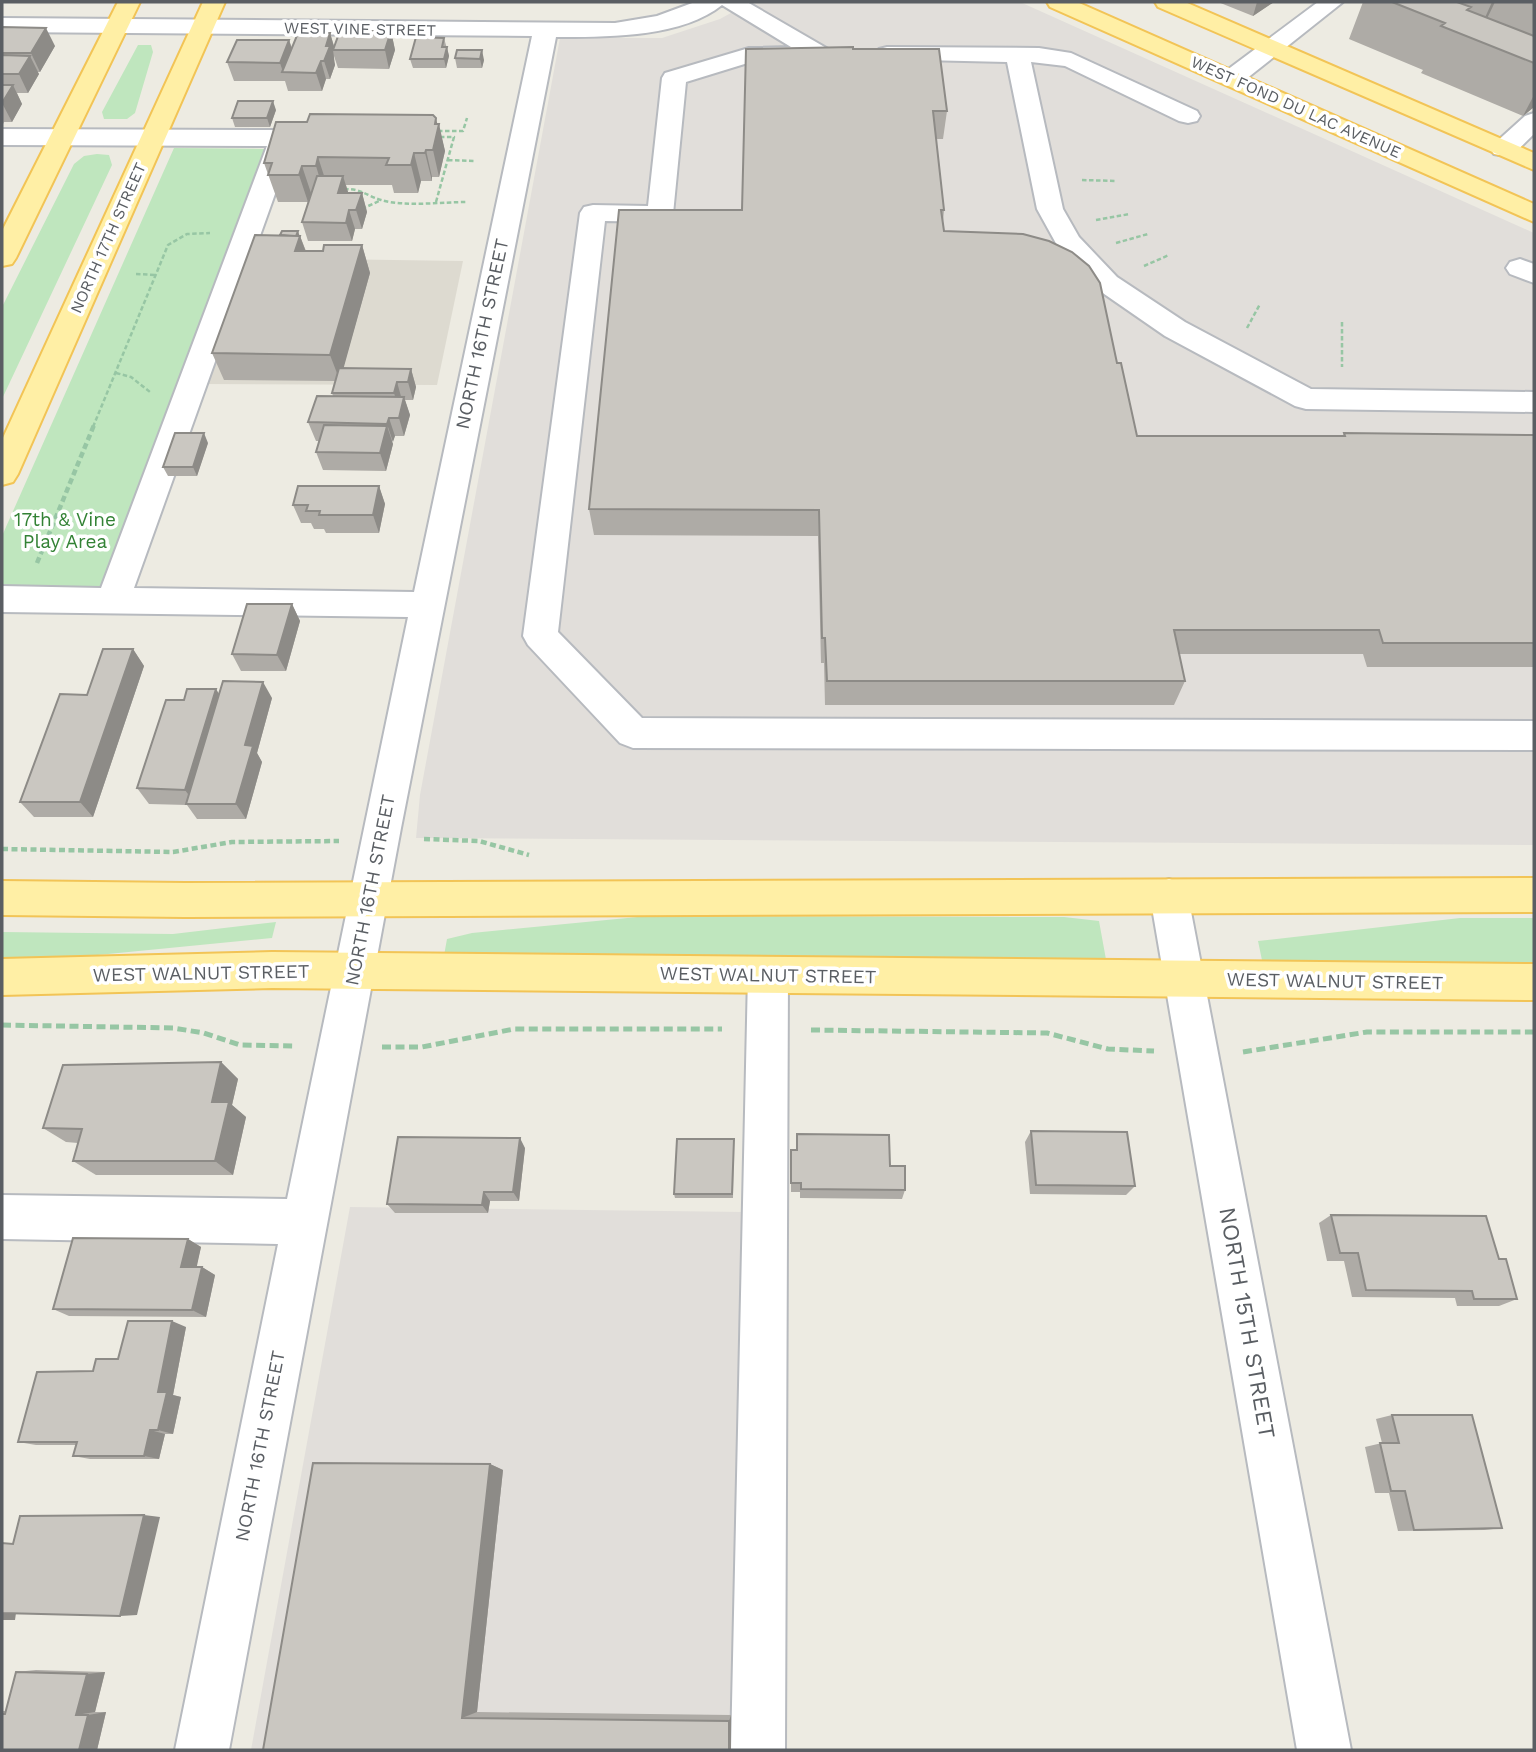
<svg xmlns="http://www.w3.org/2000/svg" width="1536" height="1752" viewBox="0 0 1536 1752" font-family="'Work Sans',sans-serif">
<rect width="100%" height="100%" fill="#edebe2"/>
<path fill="#e1deda" d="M751,2H1020L1534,233V845L416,838L420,795L560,38H662L720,19Z
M350,1207L743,1212L730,1750H251Z"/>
<path fill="#dddad0" d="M247,258L463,261L437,385L203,384Z"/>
<path fill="#bfe6be" d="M138,45H151L153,52L135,113L127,119H104L102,112Z
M174,148L268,149L103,588L2,586V536Z
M97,154L109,155L112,165L2,399V307L74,164L84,156Z
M648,916L1064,917L1099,921L1107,965L443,961L447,939L472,933Z
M1460,918H1534V966L1263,965L1258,941Z
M276,922L272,938L57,959L2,958V932L173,934Z"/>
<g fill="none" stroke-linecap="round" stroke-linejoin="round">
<defs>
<path id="minor" d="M695,2H747L828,49L832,54L828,59L820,61L806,56L796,61L751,62L686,82L673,214L669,220L660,222L605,221L558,632L642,718L1534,721V750L633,748L620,743L528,645L523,636L580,213L584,207L593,205L648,206L662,78L665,73L749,48L791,47L722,5C681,38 606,37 556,37L401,828L229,1750H175L278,1244L2,1239V1195L287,1199L408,617L2,612V586L101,588L267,146L2,145V129L282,130L291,133L295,138L134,588L414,592L532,36L2,32V18L615,23L657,16Z
M1318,2H1343L1241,83L1232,85L1223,83L1220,78L1223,73Z
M887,47L1039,48L1071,53L1197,111L1200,116L1197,121L1188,123L1179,121L1065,66L1031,62L1063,209L1079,237L1117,277L1185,322L1311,389L1534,392V412L1306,409L1295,406L1165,336L1097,289L1058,247L1037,209L1007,62L879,59L875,54L879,49Z
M1534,113V134C1521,146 1513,159 1494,154L1490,149L1494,144L1525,116Z
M1520,259L1534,264V283L1510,274L1506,268L1510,262Z
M1169,879L1183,884L1188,896L1351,1750H1297L1150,896L1155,884Z
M768,957L782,962L788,975L785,1750H731L748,975L754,962Z"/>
<path id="major" d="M118,2H140L16,258L12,264L2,266V231Z
M203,2H225L18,474L13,482L2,485V440Z
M1047,2H1077L1534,204V222L1050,7Z
M1155,2H1185L1534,153V170L1158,7Z
M1534,878V912L185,917L2,915V881L185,883Z
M272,952L1534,964V1000L272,988L2,995V959Z"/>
</defs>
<use href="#minor" stroke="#b7babf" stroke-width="4"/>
<use href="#major" stroke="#f2c456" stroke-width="4"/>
<path stroke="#97c6a4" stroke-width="2.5" stroke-dasharray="4.5 2.5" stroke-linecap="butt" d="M438,131H463L467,118
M448,160L476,161
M1082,180L1116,181
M344,189C362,189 365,195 381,200C404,207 443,202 467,202
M436,202L454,137H438
M362,209L381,200
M1096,220L1130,214
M1116,243L1148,234
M1144,266L1169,255
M136,274L156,275
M1342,322V367
M1247,328L1260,304
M116,373L131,377L150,392
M93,427L168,245L187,234L210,233"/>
<path stroke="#97c6a4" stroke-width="4.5" stroke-dasharray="6 3.5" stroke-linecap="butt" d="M37,563L94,425
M424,839L479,841L529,855
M2,849L173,852L232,842L339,841"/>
<path stroke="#97c6a4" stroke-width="5" stroke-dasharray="9 4.5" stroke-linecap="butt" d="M2,1025L173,1028L204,1033L240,1045L293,1046
M811,1030L1047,1033L1108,1049L1154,1051
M382,1047H422L514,1029H722
M1243,1052L1367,1032H1534"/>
<use href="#minor" fill="#fff" fill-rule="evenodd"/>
<use href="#major" fill="#ffefa5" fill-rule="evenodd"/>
</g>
<path fill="#aeaba6" d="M1218,2H1274L1253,16Z
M1363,2H1534V107L1523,116L1421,73L1423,70L1349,39Z
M2,27L55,46L40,72H37L39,74L28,93H17L22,104L12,122H4L2,126Z
M359,31H391L395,50L389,69L338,68L334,56L333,59L335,65L330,79H326L322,91H288L285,81H234L227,62L289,40L292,48L330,33L334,46Z
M444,38L449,56L446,68H413L410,59Z
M853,49L947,111L943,139H936L944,210L943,222L944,231L1117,363L1137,436H1343L1344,433L1534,435V667H1367L1363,654H1179L1185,681L1174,705H825L824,663H821L818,536L594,535L589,509L742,210Z
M457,50L484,60L482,68H457L455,58Z
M276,110L270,127H235L232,118Z
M438,124L445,151L439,177H432V181H421L418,193H394L392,185H346L348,193H362L367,212L362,229H355L352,241H308L302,222L308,202H278L264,163Z
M300,236L306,251H323L362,245L370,273L343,368L411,369L416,387L413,400H405L410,415L404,436H395L392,442L393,444L386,471L323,470L316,452L319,441H316L308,422L333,396L332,393L335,381L224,380L212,353Z
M208,443L197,476H168L163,467Z
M379,486L385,504L379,533H326L324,529H314L311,523H301L293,505Z
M292,604L300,621L286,671H241L232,654Z
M133,649L144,666L93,817H34L20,802L87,695Z
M219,695L272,698L257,753L262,762L246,819H197L187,805L149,804L137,788L184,700Z
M221,1062L238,1079L232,1105L246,1117L233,1175H96L73,1161L78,1143L66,1142L43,1128Z
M1031,1131L1135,1186L1126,1195L1030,1194L1025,1142Z
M797,1134L890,1166L905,1190L902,1199L800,1198V1192H791V1150H797Z
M734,1139L733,1198H675L674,1194Z
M525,1148L519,1201H490L488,1213H395L387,1204Z
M1331,1215L1499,1259L1517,1299L1499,1306H1457L1455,1298L1352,1297L1344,1261H1327L1319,1223Z
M188,1239L201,1247L196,1267H202L215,1275L206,1317L69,1316L53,1309Z
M186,1327L173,1395L181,1397L173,1434H165L159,1459H90L73,1456L76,1445H36L18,1442L93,1371Z
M1392,1415L1502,1528L1484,1530L1398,1531L1389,1493H1375L1365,1447L1382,1443L1376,1419Z
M490,1464L503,1470L477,1712L731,1715V1750H263Z
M36,1670L105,1672L95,1712H106L97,1750H2V1711H6L16,1672Z"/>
<path fill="#8d8b87" d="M1257,2H1274L1253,16Z
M1492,2H1495L1482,29L1479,31Z
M46,28L55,46L40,72L31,53Z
M391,31L395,50L389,69L385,50Z
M330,33L335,50H333L335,65L330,79L324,61L326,46Z
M289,40L295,59L283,72L280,63Z
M447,47L449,56L446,68L444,59Z
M482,50L484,60L482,68L480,59Z
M30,56L39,74L28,93L19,74Z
M321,61L326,79L322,91L316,73Z
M13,85L22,104L12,122L2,103Z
M1534,95V107L1523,116Z
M273,101L276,110L270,127L267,118Z
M436,118L438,127L439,124L445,151L439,177L433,150Z
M426,150L432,177V181L425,153Z
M414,153L421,181L418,193L411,165Z
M318,157L327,185L324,193L316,166Z
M302,166L311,193L308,202L299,175Z
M343,176L349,195L338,193Z
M362,193L367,212L362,229L356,210Z
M349,210L355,229L352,241L346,223Z
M298,231L300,237V236L310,263L295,251V239Z
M362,245L370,273L340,381L330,355Z
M411,369L416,387L413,400L408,382Z
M397,382L402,400L400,412L394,393Z
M404,397L410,415L404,436L399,418Z
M389,418L395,436L393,442L387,424Z
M387,426L393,444L386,471L380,453Z
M204,433L208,443L197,476L193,467Z
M379,486L385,504L379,533L373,515Z
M292,604L300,621L286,671L277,655Z
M133,649L144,666L93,817L80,802Z
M263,682L272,698L257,753L262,762L246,819L236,804L245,745Z
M216,689L226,705L196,805L185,790Z
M221,1062L238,1079L232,1105L246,1117L233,1175L215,1161L212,1102Z
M520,1138L525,1148L519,1201L513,1192Z
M484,1192L490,1201L488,1213L482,1205Z
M188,1239L201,1247L195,1275L181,1267Z
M202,1267L215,1275L206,1317L192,1310Z
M172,1321L186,1327L173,1395L181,1397L173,1434L158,1430V1392Z
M150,1430L165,1434L159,1459L144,1456Z
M490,1464L503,1470L477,1712L462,1718Z
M144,1515L160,1517L137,1615L120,1616Z
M2,1613H16L15,1620H2Z
M105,1672L95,1712L76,1715L87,1674Z
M106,1712L97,1750H79L88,1715Z
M731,1715V1750H729V1721Z"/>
<path fill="#cac7c1" stroke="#8d8b87" stroke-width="2" d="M1392,2H1457L1471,7L1467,10L1534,36V63L1441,26L1445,23Z
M2,27L46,28L31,53H2Z
M341,28H358L357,31H391L385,50H333Z
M298,33H330L326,46H330L324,61H321L316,73L282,72Z
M416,37L444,38L442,47H447L444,59H410Z
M237,40H289L280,63L227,62Z
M853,47V49H939L947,111H933L944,210H941L944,231L1023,234L1049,241L1072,252L1089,266L1100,283L1117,363H1121L1137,436H1345L1344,433L1534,435V643H1383L1379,630H1174L1185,681H827L825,638H822L819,510L589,509L619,210H742L746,49Z
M457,50H482L480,59L455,58Z
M2,55L30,56L19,74H2Z
M2,85H13L2,103Z
M238,101H273L267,118H232Z
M310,114L433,115L436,118L435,124H439L433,150H426L425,153H414L411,165H386L389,158L318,157L316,166H302L299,175H268L272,163H264L276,122H307Z
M317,176H343L338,193H362L356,210H349L346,223L302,222Z
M282,231H298L296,236L280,235Z
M255,235L300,236L295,251H323L324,245H362L330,355L212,353Z
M339,368L411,369L408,382H397L394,393H332Z
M317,396L404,397L399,418H389L387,424L308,422Z
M324,425L387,426L380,453L316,452Z
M175,433H204L193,467H163Z
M298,486H379L373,515H319L320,511H306L308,505H293Z
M247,604H292L277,655L232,654Z
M103,649H133L80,802H20L60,694L87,695Z
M223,681L263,682L245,745L253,746L236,804H186Z
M187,689H216L185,790L137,788L166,700H184Z
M221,1062L212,1102H229L215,1161H73L82,1129L43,1128L63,1065Z
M1031,1131L1127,1132L1135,1186L1036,1185Z
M797,1134L889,1135L890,1166H905V1190L801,1189V1183H791V1150H797Z
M398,1137L520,1138L513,1192H484L482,1205L387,1204Z
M677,1139H734L732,1194H674Z
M1331,1215L1486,1216L1499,1259H1506L1517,1299H1474L1472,1291L1366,1290L1358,1253H1340Z
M73,1238L188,1239L181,1267H202L192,1310L53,1309Z
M128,1321H172L158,1392H167L158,1430H150L144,1456H73L77,1442H18L37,1372L93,1371L96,1359H118Z
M1392,1415H1472L1502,1528L1414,1530L1405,1491H1391L1380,1443H1399Z
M313,1463L490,1464L462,1718L729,1721V1750H263Z
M144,1515L120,1616L2,1613V1543L13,1544L20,1516Z
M16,1672L87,1674L76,1715H88L79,1750H2V1714H5Z"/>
<g text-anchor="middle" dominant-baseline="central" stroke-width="7" stroke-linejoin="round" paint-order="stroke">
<g font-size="16" fill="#5a5e63" stroke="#fff">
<text transform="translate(360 29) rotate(1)">WEST VINE STREET</text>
<text transform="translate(1296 107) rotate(24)">WEST FOND DU LAC AVENUE</text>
<text transform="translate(108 238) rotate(-66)">NORTH 17TH STREET</text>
</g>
<g font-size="19" fill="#5a5e63" stroke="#fff">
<text transform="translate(482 334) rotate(-78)">NORTH 16TH STREET</text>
<text transform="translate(370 890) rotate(-79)">NORTH 16TH STREET</text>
<text transform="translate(201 973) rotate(-1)">WEST WALNUT STREET</text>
<text transform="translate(768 975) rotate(1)">WEST WALNUT STREET</text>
<text transform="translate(1335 981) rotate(1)">WEST WALNUT STREET</text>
<text transform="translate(260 1446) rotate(-79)">NORTH 16TH STREET</text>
</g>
<g font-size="19" fill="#338235" stroke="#fff">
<text x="65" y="519">17th &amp; Vine<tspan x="65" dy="22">Play Area</tspan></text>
</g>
<g font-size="23" fill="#5a5e63" stroke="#fff">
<text transform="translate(1247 1323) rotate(80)">NORTH 15TH STREET</text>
</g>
</g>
<rect width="1536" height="1752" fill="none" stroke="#5a5e63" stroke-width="7"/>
</svg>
